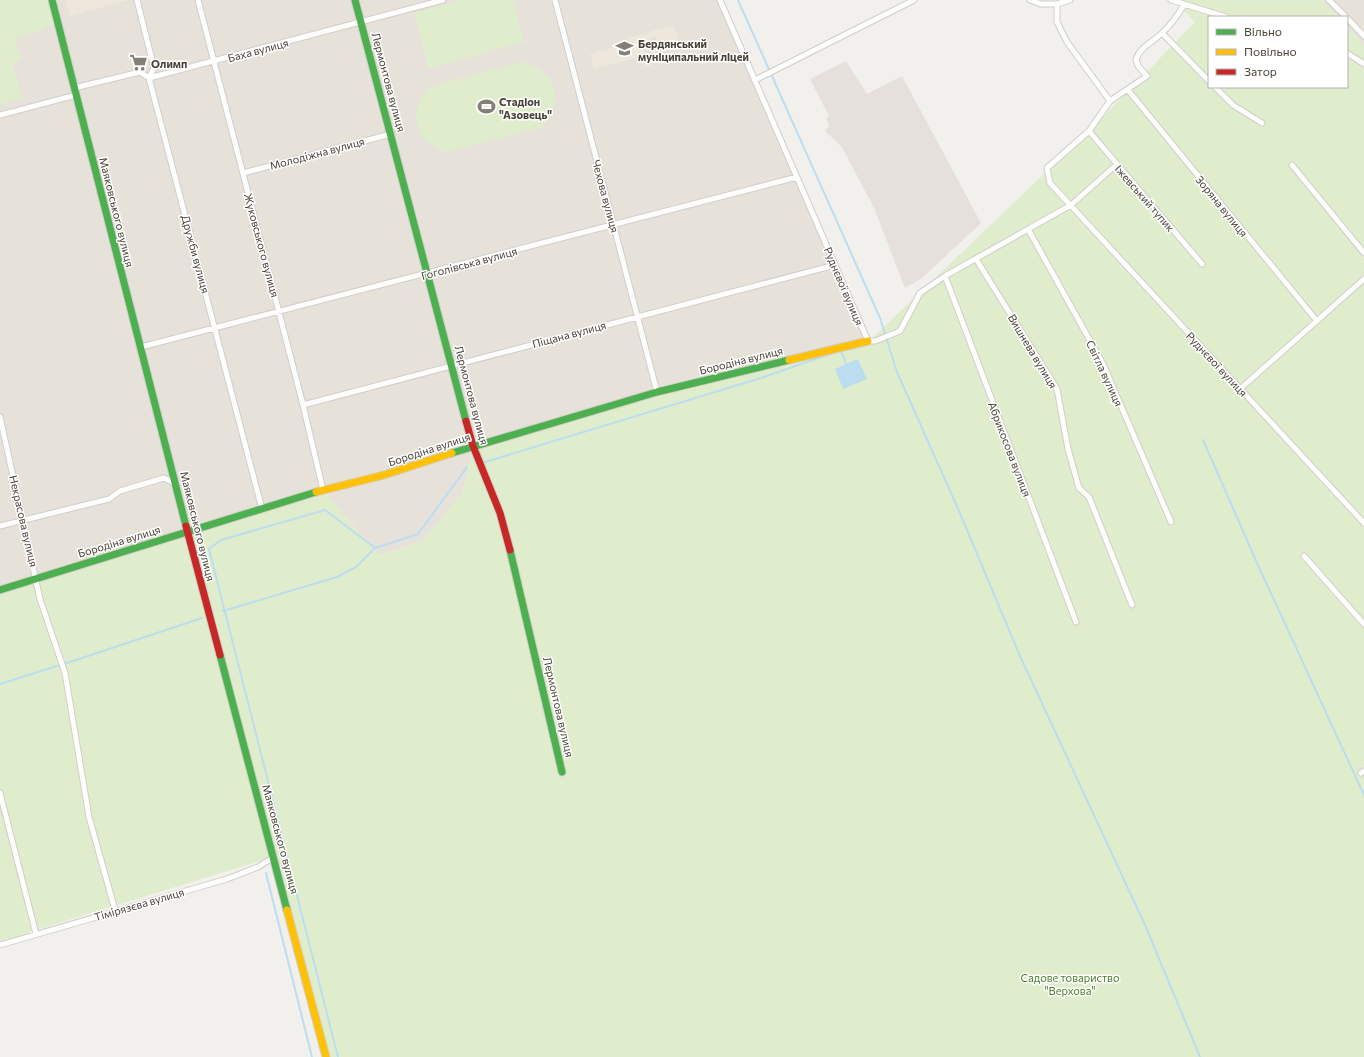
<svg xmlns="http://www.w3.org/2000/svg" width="1364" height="1057" viewBox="0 0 1364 1057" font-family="Commissioner,sans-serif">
<rect width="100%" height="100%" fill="#f2f0ed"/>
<path fill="#e6e2da" d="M0,0H718L866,339L473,446L463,492L423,541L379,556L323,490L0,590Z
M1322,0H1364V46L1347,27V17H1338Z"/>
<path fill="#e5e0dc" d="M846,61L867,94L902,76L981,223L921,279L905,288L874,208L842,147L825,131L829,126L826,118L829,116L810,79Z"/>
<path fill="#ede7dc" d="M66,0H129L70,16Z
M673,25L678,39L658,45L656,37H654L642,42L646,55L594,69L590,54L629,43L628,38Z"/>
<path fill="#e0edcd" d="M0,0H48L54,24L45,26L46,29L15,38L21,60L12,63L22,98L0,104Z
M460,0H521L513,3L524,42L429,68L414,13Z
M1173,0H1322L1338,17H1209V87H1347V27L1364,46V1057H327L189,532L323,490L379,556L423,541L463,492L473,446L657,392L868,342L1089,131L1195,22Z
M523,62C556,72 567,101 541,127L447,152C415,141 406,113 429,87Z
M187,533L273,857L0,941V590Z"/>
<path fill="#bcddf0" d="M858,359L867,379L843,389L835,369Z"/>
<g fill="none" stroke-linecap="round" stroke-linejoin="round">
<path stroke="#bcddf0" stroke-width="2" d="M738,0L880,318L897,372L959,511L1020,656L1145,925L1200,1057
M841,350L846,364
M1203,440L1257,563L1364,795
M485,462L761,378L833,353
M223,611L337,577L356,567L375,548
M64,664L202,618
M0,684L60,665
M266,873L312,1057
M338,1057L209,549L221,540L325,510L375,548L418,534L467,467"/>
<defs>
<path id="street" d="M137,0L154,68L149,78L262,509
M198,0L303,405L323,490
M555,0L657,392
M720,0L868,341H875L900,331L920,293L945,276L1071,205L1116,165
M1030,0L1041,4H1057
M1070,0L1057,4V22L1067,42L1110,101
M1171,0L1226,17
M1329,0L1346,17
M1184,5C1178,15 1170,26 1160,35C1152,42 1140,48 1136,59L1138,66L1147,76L1110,101L1089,131L1047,168L1050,183L1364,523
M1347,18L1364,36
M1162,33L1209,81
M1347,53L1364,64
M755,80L914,0
M1215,87L1233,105L1262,123
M74,88L140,72L149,78L443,0
M1128,90L1317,321
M0,115L76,95
M1089,131L1202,264
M1292,165L1364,253
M243,173L391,134
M1028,229L1103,364L1171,522
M976,259L1057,389L1068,449L1079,488L1089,497L1132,605
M945,276L1076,622
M141,347L797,177
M1240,389L1364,279
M303,405L835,265
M0,417L40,599L65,673L89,817L115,910
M0,526L109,499L120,491L164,478L176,484
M1304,556L1364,624
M1361,773L1364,771
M0,793L36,934
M0,945L227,879L258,867L274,857"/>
<path id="fast" d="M52,0L186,526
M355,0L466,421
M452,453L657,392L789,360
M510,550L562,772
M0,590L316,492
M220,655L287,910"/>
<path id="slow" d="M789,360L868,341
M316,492L384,475L452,453
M287,910L326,1057"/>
<path id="jam" d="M466,421L473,446L500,513L510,550
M186,526L220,655"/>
</defs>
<use href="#street" stroke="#d0ceca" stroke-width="7"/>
<use href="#fast" stroke="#d2cdc4" stroke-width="9"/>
<use href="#slow" stroke="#d2cdc4" stroke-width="9"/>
<use href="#jam" stroke="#d2cdc4" stroke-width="9"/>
<use href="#street" stroke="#fdfdfc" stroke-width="5"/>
<use href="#fast" stroke="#4caf50" stroke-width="7"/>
<use href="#slow" stroke="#ffc107" stroke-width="7"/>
<use href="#jam" stroke="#c62828" stroke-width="7"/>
</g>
<defs>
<symbol id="school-bare" viewBox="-9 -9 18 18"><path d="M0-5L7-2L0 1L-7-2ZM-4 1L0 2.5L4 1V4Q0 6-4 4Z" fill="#847f77" stroke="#fff" stroke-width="2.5" paint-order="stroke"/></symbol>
<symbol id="supermarket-bare" viewBox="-9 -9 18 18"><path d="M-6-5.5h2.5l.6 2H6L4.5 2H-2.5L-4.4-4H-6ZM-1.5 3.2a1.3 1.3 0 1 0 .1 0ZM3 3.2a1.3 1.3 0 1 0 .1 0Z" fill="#847f77" stroke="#fff" stroke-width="2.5" paint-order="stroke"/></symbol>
<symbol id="stadium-bare" viewBox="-9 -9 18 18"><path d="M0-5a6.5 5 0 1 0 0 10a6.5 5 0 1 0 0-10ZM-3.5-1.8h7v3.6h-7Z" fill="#847f77" stroke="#fff" stroke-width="2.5" paint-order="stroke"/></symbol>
</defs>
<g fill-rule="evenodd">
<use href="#school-bare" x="612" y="36" width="25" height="25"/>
<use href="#supermarket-bare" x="126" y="50" width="25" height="25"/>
<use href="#stadium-bare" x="474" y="94" width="25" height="25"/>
</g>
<g text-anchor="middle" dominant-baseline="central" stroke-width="3" stroke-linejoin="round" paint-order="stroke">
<g font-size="11" font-weight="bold" fill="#494237" stroke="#fff" text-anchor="start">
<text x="638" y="43">Бердянський<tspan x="638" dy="13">муніципальний ліцей</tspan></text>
<text x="151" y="63">Олимп</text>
<text x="499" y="101">Стадіон<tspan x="499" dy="13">"Азовець"</tspan></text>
</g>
<g font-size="11" fill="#494237" stroke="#fff">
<text transform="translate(258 50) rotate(-15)">Баха вулиця</text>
<text transform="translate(389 82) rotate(75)">Лермонтова вулиця</text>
<text transform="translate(317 153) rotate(-15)">Молодіжна вулиця</text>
<text transform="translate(606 196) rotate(75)">Чехова вулиця</text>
<text transform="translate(1145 198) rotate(49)">Іжевський тупик</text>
<text transform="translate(1222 206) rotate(51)">Зоряна вулиця</text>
<text transform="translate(117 212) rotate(76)">Маяковського вулиця</text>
<text transform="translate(262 245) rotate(75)">Жуковського вулиця</text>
<text transform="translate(196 254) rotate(75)">Дружби вулиця</text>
<text transform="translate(469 263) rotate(-15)">Гоголівська вулиця</text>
<text transform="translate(844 286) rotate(67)">Руднєвої вулиця</text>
<text transform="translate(569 334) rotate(-15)">Піщана вулиця</text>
<text transform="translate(1033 351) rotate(59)">Вишнева вулиця</text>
<text transform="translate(741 360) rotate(-14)">Бородіна вулиця</text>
<text transform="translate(1217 364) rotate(47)">Руднєвої вулиця</text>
<text transform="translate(1105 373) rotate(65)">Світла вулиця</text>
<text transform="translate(472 395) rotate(75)">Лермонтова вулиця</text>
<text transform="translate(429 449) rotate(-18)">Бородіна вулиця</text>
<text transform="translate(1010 449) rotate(69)">Абрикосова вулиця</text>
<text transform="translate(24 521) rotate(77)">Некрасова вулиця</text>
<text transform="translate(198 526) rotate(76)">Маяковського вулиця</text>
<text transform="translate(119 541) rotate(-17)">Бородіна вулиця</text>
<text transform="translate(559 707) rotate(77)">Лермонтова вулиця</text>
<text transform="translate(281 839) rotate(75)">Маяковського вулиця</text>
<text transform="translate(139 904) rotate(-16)">Тімірязєва вулиця</text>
</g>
<g font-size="11" fill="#4b7d28" stroke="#fff">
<text x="1070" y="977">Садове товариство<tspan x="1070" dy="13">"Верхова"</tspan></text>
</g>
</g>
<rect x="1208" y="16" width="140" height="72" fill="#ffffff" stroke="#b6b3af"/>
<rect x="1216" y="29" width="20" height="6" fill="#4caf50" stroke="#b6b3af"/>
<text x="1244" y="36" font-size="12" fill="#494237">Вільно</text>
<rect x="1216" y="49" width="20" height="6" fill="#ffc107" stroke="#b6b3af"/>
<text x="1244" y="56" font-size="12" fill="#494237">Повільно</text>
<rect x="1216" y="69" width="20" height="6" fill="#c62828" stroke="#b6b3af"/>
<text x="1244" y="76" font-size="12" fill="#494237">Затор</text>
</svg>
